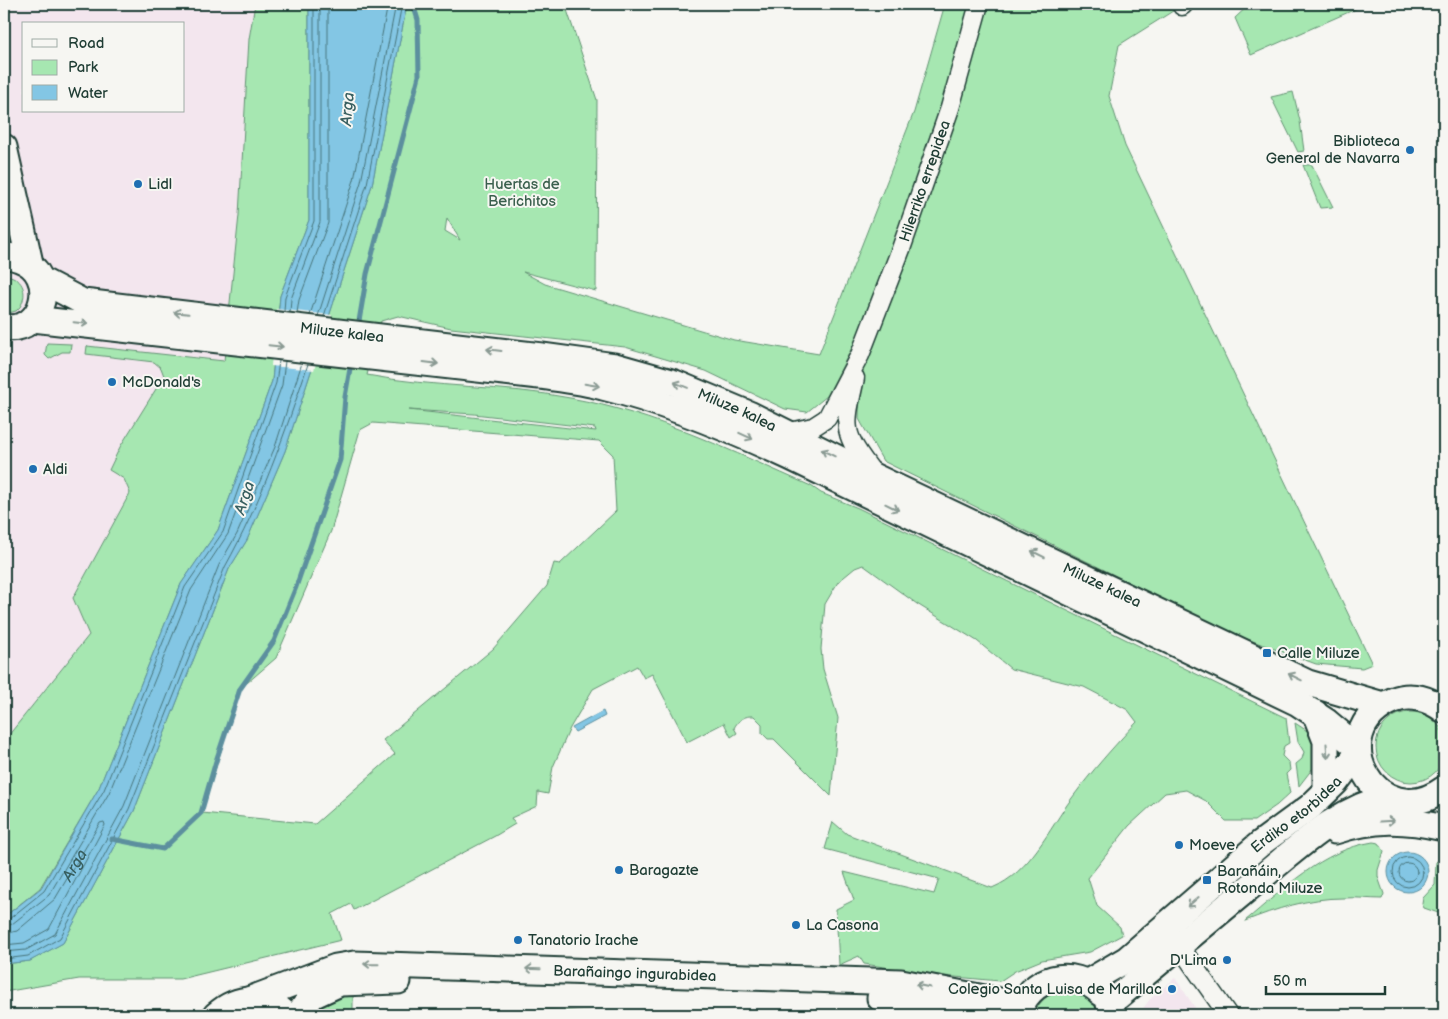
<svg xmlns="http://www.w3.org/2000/svg" width="1448" height="1019" viewBox="0 0 1448 1019" font-family="'Balsamiq Sans',sans-serif">
<rect width="100%" height="100%" fill="#f6f6f2"/>
<filter id="ink" filterUnits="userSpaceOnUse"><feTurbulence type="fractalNoise" baseFrequency=".02" numOctaves="2"/><feDisplacementMap in="SourceGraphic" scale="10" xChannelSelector="R" yChannelSelector="G"/><feConvolveMatrix kernelMatrix="1 2 1 2 8 2 1 2 1" color-interpolation-filters="sRGB"/></filter>
<g filter="url(#ink)">
<path fill="#f3e6ee" fill-rule="evenodd" d="M4,4H255L249,39L247,149L224,361L177,357L124,479L130,493L73,598L89,635L4,741ZM24,24H184V111H24Z
M1175,978L1200,1015H1141V1011L1150,999Z"/>
<path fill="#a6e7b1" stroke="#629272" fill-rule="evenodd" d="M255,4H309V220L280,296L272,381L218,530L181,584L99,788L40,888L4,917V741L89,635L73,598L130,493L124,479L109,470L120,447L164,376L161,368L154,362L86,354L87,346L224,361L239,215L249,39Z
M407,4H565L597,100L596,291L523,272L545,284L734,340L819,354L914,112L945,4H1184L1119,45L1109,96L1125,146L1372,664L1362,668L1316,664L1236,635L883,461L859,419L860,332L827,396L807,412L785,409L706,371L625,347L451,328L398,316L381,321L367,375C434,388 504,385 570,398C655,413 733,452 811,486L821,493L858,508L1286,718L1289,743L1284,746L1282,756L1289,763L1290,770L1286,774L1290,793L1277,805L1254,821H1226L1206,801L1186,790L1165,793L1129,826L1088,878L1097,906L1120,927L1122,935L1090,952L1042,960L1015,971L1000,981L944,976L864,964L859,956L839,965L836,909L854,900L844,872L934,894L939,879L825,849L833,822L847,834L992,888C1031,872 1048,830 1072,798C1092,771 1113,747 1137,722L1128,710L1084,687L1011,669L977,641L917,604L863,565L855,568L838,582L825,604L821,649L823,669L838,718L831,796L774,739H768L762,733V724L754,716C745,715 738,720 734,728L737,733L731,737L724,723L687,742L652,674L644,678L637,666L593,689L570,728L553,767L548,794L538,792L537,806L511,818L515,824L495,836L354,910L351,904L332,914L341,940L180,979H79L4,992V964L30,961L63,943L134,811L229,569L247,540L285,451L372,185ZM447,218L460,240L445,231ZM409,410L474,414L595,428L596,431ZM373,423L599,441L613,455L616,511L560,564L554,563L547,586L493,649L383,740L395,754L315,824L202,813L240,689L276,658L331,531L360,430Z
M1250,4H1367L1251,55L1235,18Z
M1293,92L1300,121L1304,151L1298,152L1271,97Z
M1303,165H1312L1333,207L1320,208Z
M4,275C22,276 29,292 20,307L16,311L4,314Z
M47,343L71,344L70,352H62L49,359L45,355Z
M1376 747a35 35 0 1 1 70 0a35 35 0 1 1-70 0Z
M1295,723L1315,736L1316,764L1299,786L1296,764L1302,759L1304,752L1298,742Z
M1373,842L1379,843L1384,851L1378,870V877L1384,894L1382,899C1369,899 1356,897 1343,898C1308,898 1276,909 1245,921C1284,889 1322,850 1373,842Z
M1444,854V915L1424,908L1422,904L1423,898L1435,885L1436,862Z
M1062,989C1080,989 1096,998 1101,1015H1034C1038,1001 1049,994 1062,989Z
M353,991V1015H308L324,1002Z
M552,1010L605,1013L598,1015H484L483,1011Z"/>
<path fill="#83c6e4" stroke="#5b8f9e" d="M309,4H407L372,185L285,451L247,540L229,569L134,811L63,943L30,961L4,964V917L41,888L99,788L181,584L218,530L272,381L280,296L309,220Z
M603,711L605,716L575,732L572,728Z
M1388 872a20 20 0 1 1 40 0a20 20 0 1 1-40 0Z"/>
<path fill="#f6f6f2" d="M276,309L332,315L314,370L271,366Z"/>
<g fill="none" stroke-linecap="round" stroke-linejoin="round">
<g stroke="#47747a" stroke-width="1">
<path d="M284,312L285,297L314,221V4"/>
<path d="M290,312L291,299L320,222V4"/>
<path d="M297,313L299,300L328,223V4"/>
<path d="M310,315L354,180L388,4"/>
<path d="M318,316L361,182L396,4"/>
<path d="M324,316L367,184L402,4"/>
<circle cx="1408" cy="872" r="15"/>
<circle cx="1408" cy="872" r="9"/>
<path d="M4,920L9,919L44,891L104,790L185,587L223,532L276,383L279,361"/>
<path d="M4,927L12,924L49,895L109,793L191,590L228,534L282,385L285,361"/>
<path id="s1" d="M4,934L17,931L55,899L100,823L104,822L105,825L49,929L24,943L4,945"/>
<path d="M4,952L26,950L55,934L124,806L219,565L237,534L275,447L302,363"/>
<path d="M4,959L28,956L60,938L129,809L225,567C261,502 285,434 308,364"/>
</g>
<path stroke="#5b8f9e" stroke-width="5" d="M358,327L367,274L419,76L418,20L413,4
M112,839L163,849L201,813L216,761L240,689L274,641L296,587L340,460L345,397L351,363"/>
<defs>
<g id="street">
<path d="M1182,6L1184,4"/>
<path d="M855,378C844,428 841,431 873,473"/>
<path id="s2" d="M786,433L813,427L827,418L860,355L901,249L950,108L979,4"/>
<path d="M1178,944L1228,1015"/>
</g>
<g id="secondary">
<path d="M4,147L30,263"/>
<path d="M4,257C9,255 13,257 19,259C59,273 45,335 4,327"/>
<path id="s3" d="M43,281L83,302L542,356L615,366L675,383L749,414L875,477L1308,683L1383,705"/>
<path d="M33,319L539,376C560,379 582,381 603,387C668,403 730,429 790,457L1298,703L1327,722L1358,748"/>
<path d="M1444,710C1430,699 1411,693 1394,700C1318,732 1378,837 1444,789"/>
<path d="M1315,713L1326,741V791"/>
<path d="M1335,831C1375,818 1404,819 1444,828"/>
<path id="s4" d="M1088,982L1127,959L1261,843L1310,807L1336,782L1358,753"/>
<path d="M880,998L899,999L973,1015"/>
<path id="s5" d="M251,999L336,967L354,964L901,982L1000,1001L1023,1002"/>
<path d="M1109,1004C1159,963 1208,921 1258,880C1299,847 1337,809 1389,797"/>
<path d="M216,1015C237,996 266,993 286,1015"/>
<path d="M298,1015L312,996L340,983L398,981"/>
<path d="M1018,1015C1028,976 1073,965 1101,993"/>
</g>
</defs>
<use href="#street" stroke="#1f3d34" stroke-width="21"/>
<use href="#secondary" stroke="#1f3d34" stroke-width="29"/>
<use href="#street" stroke="#f6f6f2" stroke-width="18"/>
<use href="#secondary" stroke="#f6f6f2" stroke-width="25"/>
</g>
<defs><path id="oneway-shaft" d="M-6 0H5M1.5-3L5.5 0L1.5 3" fill="none" stroke-width="1.6" stroke-linecap="round" stroke-linejoin="round" transform="scale(1.25)"/></defs>
<g stroke="#8a9a93">
<use href="#oneway-shaft" transform="translate(181 313) rotate(-174)"/>
<use href="#oneway-shaft" transform="translate(81 323) rotate(6)"/>
<use href="#oneway-shaft" transform="translate(276 346) rotate(6)"/>
<use href="#oneway-shaft" transform="translate(494 350) rotate(-173)"/>
<use href="#oneway-shaft" transform="translate(431 363) rotate(7)"/>
<use href="#oneway-shaft" transform="translate(592 385) rotate(10)"/>
<use href="#oneway-shaft" transform="translate(681 385) rotate(-158)"/>
<use href="#oneway-shaft" transform="translate(746 436) rotate(25)"/>
<use href="#oneway-shaft" transform="translate(828 453) rotate(-154)"/>
<use href="#oneway-shaft" transform="translate(892 507) rotate(26)"/>
<use href="#oneway-shaft" transform="translate(1038 554) rotate(-154)"/>
<use href="#oneway-shaft" transform="translate(1295 677) rotate(-154)"/>
<use href="#oneway-shaft" transform="translate(1327 751) rotate(86)"/>
<use href="#oneway-shaft" transform="translate(1387 821) rotate(-3)"/>
<use href="#oneway-shaft" transform="translate(1193 902) rotate(139)"/>
<use href="#oneway-shaft" transform="translate(371 964) rotate(-179)"/>
<use href="#oneway-shaft" transform="translate(533 969) rotate(-178)"/>
<use href="#oneway-shaft" transform="translate(923 986) rotate(-169)"/>
</g>
</g>
<g fill="#1f6fb2" stroke="#f6f6f2" stroke-width="2">
<circle cx="1410" cy="150" r="5"/>
<circle cx="138" cy="184" r="5"/>
<circle cx="112" cy="382" r="5"/>
<circle cx="33" cy="469" r="5"/>
<rect x="1262" y="648" width="10" height="10" rx="2.5"/>
<circle cx="1179" cy="845" r="5"/>
<circle cx="619" cy="870" r="5"/>
<rect x="1202" y="875" width="10" height="10" rx="2.5"/>
<circle cx="796" cy="925" r="5"/>
<circle cx="518" cy="940" r="5"/>
<circle cx="1227" cy="960" r="5"/>
<circle cx="1172" cy="989" r="5"/>
</g>
<g text-anchor="middle" dominant-baseline="central" stroke-width="4" stroke-linejoin="round" paint-order="stroke">
<g font-size="15" fill="#1f3d34" stroke="#f6f6f2" text-anchor="start">
<text x="1400" y="141" text-anchor="end">Biblioteca<tspan x="1400" dy="17">General de Navarra</tspan></text>
<text x="148" y="184">Lidl</text>
<text x="122" y="382">McDonald's</text>
<text x="43" y="469">Aldi</text>
<text x="1277" y="653">Calle Miluze</text>
<text x="1189" y="845">Moeve</text>
<text x="629" y="870">Baragazte</text>
<text x="1217" y="871">Barañáin,<tspan x="1217" dy="17">Rotonda Miluze</tspan></text>
<text x="806" y="925">La Casona</text>
<text x="528" y="940">Tanatorio Irache</text>
<text x="1217" y="960" text-anchor="end">D'Lima</text>
<text x="1162" y="989" text-anchor="end">Colegio Santa Luisa de Marillac</text>
</g>
<g font-size="15" fill="#1f3d34" stroke="#f6f6f2">
<text stroke="none"><textPath href="#s2" startOffset="301">Hilerriko errepidea</textPath></text>
<text stroke="none"><textPath href="#s3" startOffset="306">Miluze kalea</textPath></text>
<text stroke="none"><textPath href="#s3" startOffset="711">Miluze kalea</textPath></text>
<text stroke="none"><textPath href="#s3" startOffset="1116">Miluze kalea</textPath></text>
<text stroke="none"><textPath href="#s4" startOffset="268">Erdiko etorbidea</textPath></text>
<text stroke="none"><textPath href="#s5" startOffset="390">Barañaingo ingurabidea</textPath></text>
</g>
<g font-size="15" fill="#3a5f4d" stroke="#f6f6f2">
<text x="522" y="184">Huertas de<tspan x="522" dy="17">Berichitos</tspan></text>
</g>
<g font-size="16" font-style="italic" fill="#385f60" stroke="#f6f6f2">
<text transform="translate(348 109) rotate(-85)">Arga</text>
<text transform="translate(245 498) rotate(-72)">Arga</text>
<text stroke="none"><textPath href="#s1" startOffset="102">Arga</textPath></text>
</g>
</g>
<rect width="1448" height="1019" fill="none" stroke="#f6f6f2" stroke-width="20"/>
<rect x="10" y="10" width="1428" height="999" fill="none" stroke="#1f3d34" stroke-width="2" filter="url(#ink)"/>
<rect x="22" y="22" width="162" height="90" fill="#f6f6f2" stroke="#a0aca6"/>
<rect x="32" y="39" width="25" height="8" fill="#f6f6f2" stroke="#a0aca6"/>
<text x="68" y="48" font-size="15" fill="#1f3d34">Road</text>
<rect x="32" y="60" width="25" height="15" fill="#a6e7b1" stroke="#a0aca6"/>
<text x="68" y="72" font-size="15" fill="#1f3d34">Park</text>
<rect x="32" y="85" width="25" height="15" fill="#83c6e4" stroke="#a0aca6"/>
<text x="68" y="98" font-size="15" fill="#1f3d34">Water</text>
<path d="M1266 986v8h119v-8" fill="none" stroke="#1f3d34" stroke-width="2.5"/>
<text x="1273" y="986" font-size="15" fill="#1f3d34" stroke="#f6f6f2" stroke-width="4" paint-order="stroke">50 m</text>
</svg>
